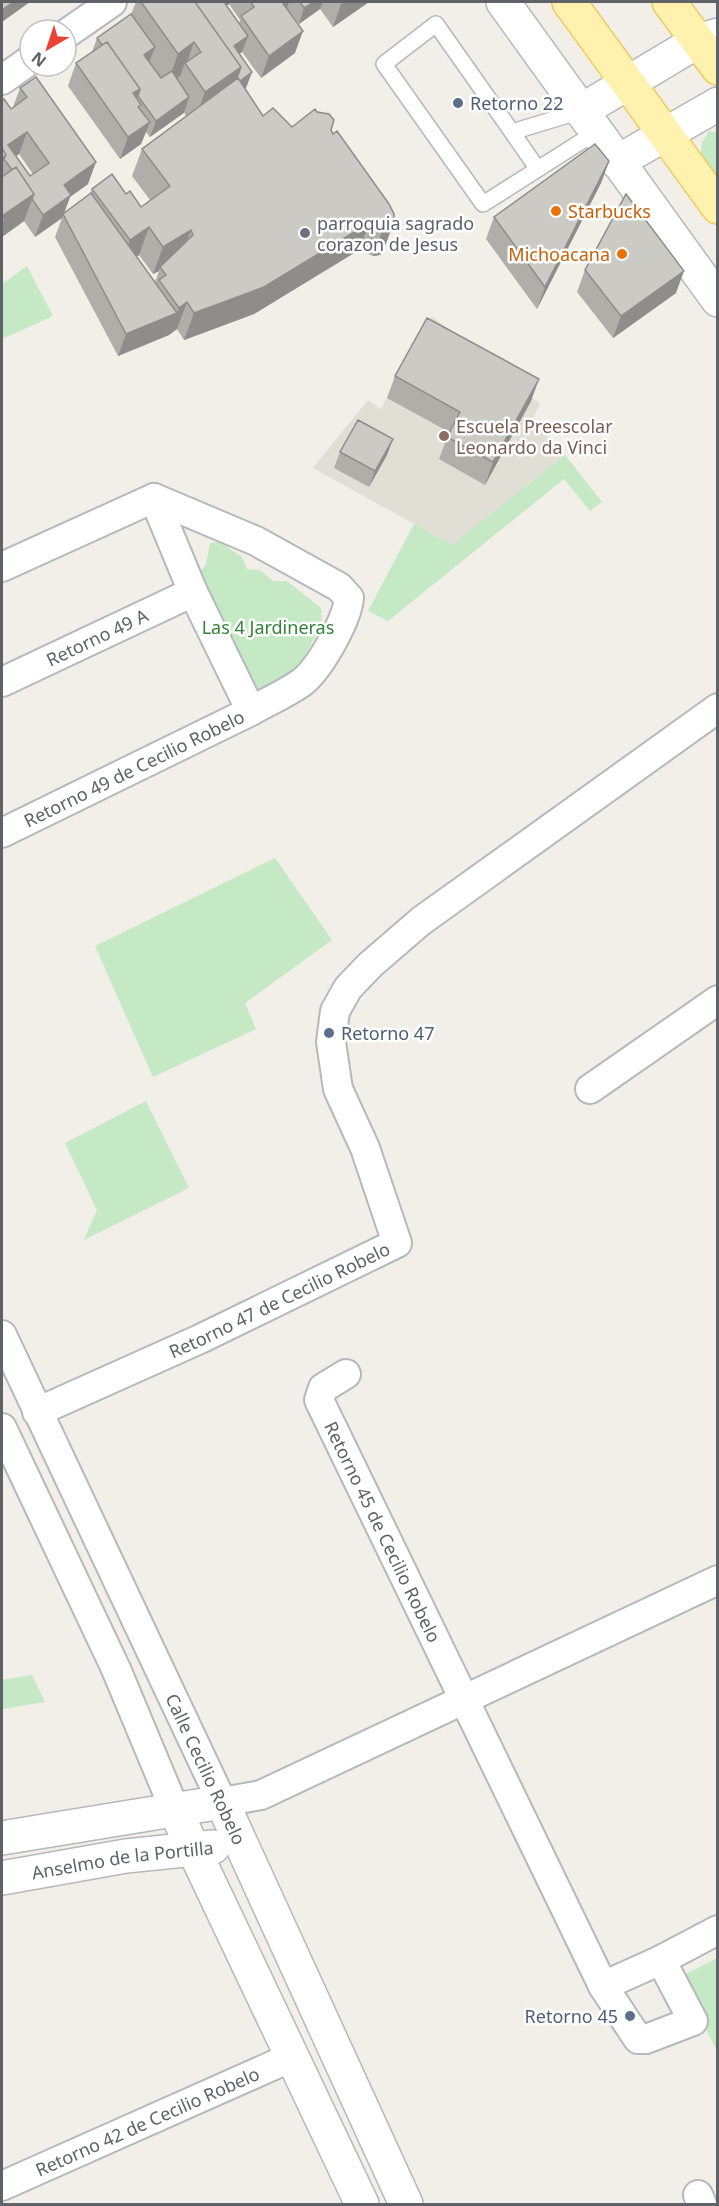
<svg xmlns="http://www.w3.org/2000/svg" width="719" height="2206" viewBox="0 0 719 2206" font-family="'Noto Sans',sans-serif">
<rect width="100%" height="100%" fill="#f1efe8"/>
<path fill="#e1ded6" d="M432,316L540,404L533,418L565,455L452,545L313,468L368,400L381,409Z"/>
<path fill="#c5e8c5" d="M709,131L717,132V183L700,159L702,143Z
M27,266L53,316L2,339V284Z
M565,455L602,502L590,511L564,479L388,621L368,611L414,524L452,545Z
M220,542L242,557L247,569L260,570L273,581H287L321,608L322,624L297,670L250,694L196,578L206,564L210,543Z
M275,858L332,940L245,1003L256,1029L153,1077L95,946Z
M146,1101L189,1188L84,1240L97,1210L65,1143Z
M32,1675L45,1702L2,1709V1680Z
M717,1958V2051L680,1977Z"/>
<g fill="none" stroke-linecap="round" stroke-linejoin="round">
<defs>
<path id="service" d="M581,111L512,132L436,24L384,64L483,204L596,132
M512,132L537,168"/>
<g id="minor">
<path d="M66,34L112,2"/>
<path d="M2,80L30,60"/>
<path d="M2,567L154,498L256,541L339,587L349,598C347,620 319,670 301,683C285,694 267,702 251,711"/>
<path id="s1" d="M2,682L193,592"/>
<path id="s2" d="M2,833L251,711L193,592L154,498"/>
<path d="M590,1089L718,1000"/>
<path d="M2,1335L222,1802L261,1795L718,1580"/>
<path id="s3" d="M346,1374L323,1388L319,1400L603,1986L638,2039H646L693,2021L661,1960"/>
<path id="s4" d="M37,1412L200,1339L397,1243L365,1148L338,1089L331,1042L335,1011L348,988L370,965L421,921L718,708"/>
<path d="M2,1428L116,1669L174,1808"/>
<path d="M603,1986L661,1960L718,1930"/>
<path id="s5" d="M2,2186L292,2057"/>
<path d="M698,2195L702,2204"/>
</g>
<g id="tertiary">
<path d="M503,2L718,300"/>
<path d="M581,111L698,41L718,35"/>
<path d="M617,162L718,104"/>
<path d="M174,1808L362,2204"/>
<path d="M2,1838L222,1802L406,2204"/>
<path id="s6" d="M2,1878L126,1856L213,1847"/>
</g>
<path id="primary" d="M569,2L718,207
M669,2L718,68"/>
</defs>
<use href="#service" stroke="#b5b8bc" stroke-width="18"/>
<use href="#minor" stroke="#b5b8bc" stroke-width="32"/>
<use href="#tertiary" stroke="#b5b8bc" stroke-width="36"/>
<use href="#primary" stroke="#f2c960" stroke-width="36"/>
<use href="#service" stroke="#fff" stroke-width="15"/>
<use href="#minor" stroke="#fff" stroke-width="28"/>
<use href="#tertiary" stroke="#fff" stroke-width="33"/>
<use href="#primary" stroke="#fff2af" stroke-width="33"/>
</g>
<path fill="#afaea9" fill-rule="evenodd" d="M136,2H369L333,27L320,9L299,24L286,8L295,53L261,78L242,52L239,54L252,72L245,89L263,116L292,127L331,130L389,204L384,249L380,255L373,256L359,250L254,314L184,340L177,329L169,335L118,356L55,237L62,218L35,237L24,221L2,237V101L11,109L13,107L20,88L88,184L70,197L64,214L90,193L92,189L126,194L141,207L150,200L132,176L142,149L186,116L184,112L150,137L146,132L141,144L120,159L68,86L76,63L92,52L97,38L131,14ZM229,4L240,20L239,23L227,6ZM19,154L33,174L30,176L16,156ZM139,255L153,274L159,271L155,282L136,257Z
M609,161L601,183L537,309L486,239L494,217Z
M585,270L676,293L613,338L577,292Z
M395,376L531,401L485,485L439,459L449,432L387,398Z
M340,452L387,455L369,487L334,468Z"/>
<path fill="#8f8d8a" d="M13,2H30L2,22V10Z
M220,2H230L229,4L215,14Z
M278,2H289L287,8L271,19Z
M314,2H323L320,9L299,24L304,8Z
M345,2H369L333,27L341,4Z
M303,31L295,53L261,78L269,56Z
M248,36L242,52L228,62L234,46Z
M194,42L186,65L185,63L180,76L166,87L178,54Z
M155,47L149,63L144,55Z
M241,67L252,72L246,88L193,125L205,92Z
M140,89L132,112L133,93Z
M189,97L184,113L150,137L156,121Z
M150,122L141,144L120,159L128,137Z
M27,132L19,154L7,163L4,159L2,167V158L8,145Z
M609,161L601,183L537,309L545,287Z
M96,162L88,184L70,197L62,218L35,237L43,215L64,185Z
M34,194L24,221L2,237V216Z
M394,222L384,249L380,255L373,256L383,229Z
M369,223L359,250L254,314L184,340L194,313Z
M149,227L139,255L120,268L130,240Z
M191,230L181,257L160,267L159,271L153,274L163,247Z
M684,271L676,293L613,338L621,316Z
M187,302L177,329L169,335L179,308Z
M177,313L169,335L118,356L126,334Z
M539,379L531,401L485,485L493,462Z
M393,439L387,455L369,487L375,471Z"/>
<path fill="#cccac5" stroke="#8f8d8a" stroke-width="1.5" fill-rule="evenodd" d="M2,2H13L2,10Z
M141,2H195L241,67L205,92L185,63L201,52L194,42L178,54Z
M195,2H224L248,36L234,46L252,72L240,81L238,78H237L241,67Z
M251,2H282L303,31L269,56L241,16L254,7Z
M300,2H314L304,8Z
M131,14L155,47L144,55L161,78L172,71L189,97L156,121L138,96L140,89L107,42L102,45L97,38Z
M107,42L140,89L133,93L141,105L138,107L150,122L128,137L76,63Z
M36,77L96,162L64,185L71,195L43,215L32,199L34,194L16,167L12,170L4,159L6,155L2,148V101L4,99L11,109L27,97L20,88ZM27,132L49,163L30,176L8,145Z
M238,78L263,116L273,108L292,127L315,109L317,112L329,114L334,120L331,130L333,134L337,131L389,204L394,214V222L389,228L383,229L369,223L264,287L194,313L187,302L179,308L159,280L166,275L160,267L193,235L191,230L163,247L149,227L130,240L92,189L112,174L126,194L130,191L141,207L170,186L142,149Z
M595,144L609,161L545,287L494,217Z
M2,148L6,155L2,158Z
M16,167L34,194L2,216L5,220L2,223V177Z
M91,193L177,313L126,334L63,214Z
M626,194L684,271L621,316L585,270Z
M427,318L539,379L493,462L447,437L460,412L395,376Z
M358,420L393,439L375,471L340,452Z"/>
<g fill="#5c6f8a" stroke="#fff" stroke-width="2">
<circle cx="458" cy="103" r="6"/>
<circle cx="329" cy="1033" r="6"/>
<circle cx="630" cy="2016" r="6"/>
</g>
<g fill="#e8710a" stroke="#fff" stroke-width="2">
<circle cx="556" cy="211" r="6"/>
<circle cx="622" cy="254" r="6"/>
</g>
<circle fill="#6b7280" stroke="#fff" stroke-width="2" cx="305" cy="233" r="6"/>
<circle fill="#8d6e63" stroke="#fff" stroke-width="2" cx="444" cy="436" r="6"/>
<g text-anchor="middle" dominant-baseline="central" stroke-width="5" stroke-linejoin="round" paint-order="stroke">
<g font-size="18" fill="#4e5e75" stroke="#fff" text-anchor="start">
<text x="470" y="103">Retorno 22</text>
<text x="341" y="1033">Retorno 47</text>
<text x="618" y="2016" text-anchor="end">Retorno 45</text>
</g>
<g font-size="18" fill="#c56008" stroke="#fff" text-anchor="start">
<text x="568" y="211">Starbucks</text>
<text x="610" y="254" text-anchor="end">Michoacana</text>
</g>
<g font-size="18" fill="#5b616d" stroke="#fff" text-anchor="start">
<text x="317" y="223">parroquia sagrado<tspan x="317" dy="21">corazon de Jesus</tspan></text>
</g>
<g font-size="18" fill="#785e54" stroke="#fff" text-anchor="start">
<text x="456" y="426">Escuela Preescolar<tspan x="456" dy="21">Leonardo da Vinci</tspan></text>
</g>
<g font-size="18" fill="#348238" stroke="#fff">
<text x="268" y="627">Las 4 Jardineras</text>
</g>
<g font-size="18" fill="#5f6368" stroke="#fff">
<text stroke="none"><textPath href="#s1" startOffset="105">Retorno 49 A</textPath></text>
<text stroke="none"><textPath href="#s2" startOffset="147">Retorno 49 de Cecilio Robelo</textPath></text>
<text stroke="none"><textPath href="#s4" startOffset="267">Retorno 47 de Cecilio Robelo</textPath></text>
<text stroke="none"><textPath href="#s3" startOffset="186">Retorno 45 de Cecilio Robelo</textPath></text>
<text transform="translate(206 1769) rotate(65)">Calle Cecilio Robelo</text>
<text stroke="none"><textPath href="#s6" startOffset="122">Anselmo de la Portilla</textPath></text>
<text stroke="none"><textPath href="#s5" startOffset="159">Retorno 42 de Cecilio Robelo</textPath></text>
</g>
</g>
<rect width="719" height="2206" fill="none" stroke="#5f6368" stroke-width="6"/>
<g transform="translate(48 48) rotate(219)"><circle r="28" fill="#ffffff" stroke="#bfc1c3" stroke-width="1.5"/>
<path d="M0-4.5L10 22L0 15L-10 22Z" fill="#ea4335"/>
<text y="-9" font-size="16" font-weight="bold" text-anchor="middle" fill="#5f6368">N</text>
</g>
</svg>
